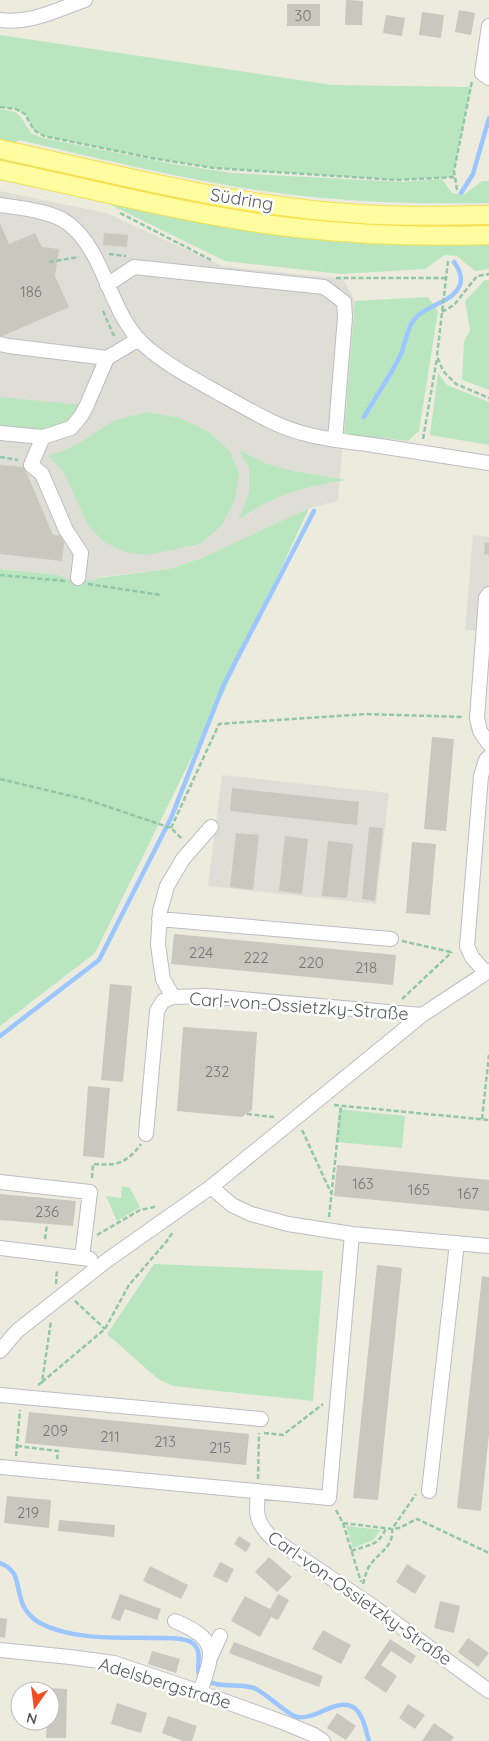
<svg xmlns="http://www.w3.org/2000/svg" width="489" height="1741" viewBox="0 0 489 1741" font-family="Quicksand,sans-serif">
<rect width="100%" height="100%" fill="#ecebde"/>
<path fill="#dfded6" d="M0,191L106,213L222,266L343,279L355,301L338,501L309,508L202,558L169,569L98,577L95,581L67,579L58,575L0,569Z
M473,535L489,537V632L465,630Z
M222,775L389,793L376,904L208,886Z"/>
<path fill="#b9e6bf" d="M0,35L332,85L471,87L454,171V177L397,180L214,168L151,158L44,136L34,130L25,114L16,109L0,107Z
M0,109L15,112L21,117L31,133L43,138L173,164L232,173L401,182L442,179L452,193L464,195L482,181H489V203C434,204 378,203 323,198C220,189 119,163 19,140L13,144L0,141Z
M0,156L131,186L489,221V227C461,228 433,229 404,228C341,226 276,218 213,208L0,162Z
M106,201L489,243V269L475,271L457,256L445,255L425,269L341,274L225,261L107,203Z
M485,280H489V390L462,380L464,342L470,330L465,301Z
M428,297L438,311L419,431L408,441L344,434L355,301Z
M438,373L447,385L489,402V445L430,435Z
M0,397L82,405C78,410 75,418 70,421C49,435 23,430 0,428Z
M147,412L180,418L207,431L229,450L239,473L235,500L222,525L200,544L147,555L125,552L104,542L88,525L64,473L48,455L61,452L81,442L113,421Z
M239,450L267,464L293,471L346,480C302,487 277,494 239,519L249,492V468Z
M309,508L224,692L95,953L0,1026V569L58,575L67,579L94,581L98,578L169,569L202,558Z
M339,1109L405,1116L402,1148L336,1142Z
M122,1186L130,1188L140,1207L117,1221L106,1196L121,1198Z
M154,1264L323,1271L313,1401L173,1386L158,1379L107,1334Z
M346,1526L381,1530L373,1540L353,1548Z"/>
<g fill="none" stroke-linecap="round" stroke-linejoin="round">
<path stroke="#9bc6ff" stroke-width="4.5" d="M461,193L473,174L489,118
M364,417C376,396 391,375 401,354C405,344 407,330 413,321C424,305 450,304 459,287C464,278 459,269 454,262
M0,1036L99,960L171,818L224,684L314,511
M0,1563C22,1571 15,1590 24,1607C27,1613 34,1620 40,1623C74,1641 120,1637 157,1638C166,1638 182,1637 191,1642C206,1652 193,1668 201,1680C208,1682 216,1685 224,1685C234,1686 244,1685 254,1688C268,1694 288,1716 298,1717C316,1720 335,1698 353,1707C363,1713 366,1731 369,1741"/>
</g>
<path fill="#c9c7be" d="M346,0L363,1L362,25H345Z
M287,4H320V26H287Z
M459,10L475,13L471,35L455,32Z
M422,12L444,15L441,38L419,35Z
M386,15L405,18L402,36L383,33Z
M0,223L9,244L35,233L42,247L59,249L55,276L69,307L0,337Z
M104,233L128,235L127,247L103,245Z
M0,465L24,467L53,535L65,536L62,561L0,554Z
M485,542L489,543V555L484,554Z
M432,737L454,739L446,831L424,829Z
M232,788L359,802L357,825L230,811Z
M369,827L383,828L375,901L362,899Z
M236,833L259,835L253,890L230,887Z
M285,836L308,839L302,894L279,891Z
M328,841L353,844L347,898L322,896Z
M412,842L436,844L430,915L406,913Z
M174,934L396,955L393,985L171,964Z
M110,984L132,986L123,1082L101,1080Z
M183,1027L257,1032L252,1110L242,1117L177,1111Z
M88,1086L110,1088L104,1158L83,1156Z
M337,1165L489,1180V1211L334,1196Z
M0,1194L76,1201L73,1226L0,1220Z
M377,1265L402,1268L378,1500L353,1498Z
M482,1276L489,1277V1434L481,1511L457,1508Z
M29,1412L249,1434L246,1465L25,1443Z
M7,1496L51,1500L49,1528L4,1523Z
M59,1520L115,1525L114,1537L58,1531Z
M239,1536L251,1544L246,1552L234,1544Z
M269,1557L292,1577L277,1592L255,1572Z
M220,1562L234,1569L227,1583L213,1576Z
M407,1564L426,1576L415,1594L396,1582Z
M150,1566L188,1585L181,1599L143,1581Z
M120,1594L161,1609L157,1620L125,1609L120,1621L111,1618Z
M278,1594L289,1600L278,1620L271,1617L260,1637L231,1621L245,1596L270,1609Z
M440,1601L460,1606L454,1633L434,1628Z
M0,1618L7,1619L5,1638L0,1637Z
M323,1630L351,1645L341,1664L312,1649Z
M468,1638L489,1653L478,1667L458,1652Z
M390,1639L416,1656L411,1664L391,1651L381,1665L397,1676L386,1693L364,1678Z
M234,1642L323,1676L319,1687L229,1653Z
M152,1651L180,1659L176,1673L148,1664Z
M20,1687L67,1689L66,1738H46L47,1721H50V1691H20Z
M117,1703L147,1713L141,1733L111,1724Z
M408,1704L425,1715L415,1729L399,1718Z
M337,1713L356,1726L346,1740L327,1728Z
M168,1716L197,1726L192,1741H183L162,1733Z
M434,1723L454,1737L451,1741H422Z"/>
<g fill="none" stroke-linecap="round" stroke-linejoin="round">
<defs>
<path id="minor" d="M0,20C31,24 56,10 85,0
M489,26L482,73L489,78
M0,205C20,208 53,211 69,224C108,255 109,319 150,350C172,368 199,382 224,396C250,410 276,427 306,434C328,440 351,442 373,445C412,451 450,457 489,463
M107,285L134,267L324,287L344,302L345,317L335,440
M0,344L9,346L107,358L139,339
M0,433L43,437L71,428L81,416L86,407L107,358
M43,437L31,465L42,474L66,530L81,553L78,578
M489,594L486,598L477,718L480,731L489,744
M159,919L391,939
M485,972L472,957L467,946L481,776L486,760L489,757
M173,997L163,979L158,945L160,911L167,886L183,859L211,827
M146,1134L157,1011L163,1001L173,997L207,996L422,1015
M0,1182L90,1192L82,1258
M211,1187L232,1205L251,1214L288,1224L352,1234L489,1246
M0,1248L90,1259
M0,1351L17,1331L106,1261L211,1187L422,1015L489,971
M0,1395L261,1419
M0,1467L329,1498L352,1234
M258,1491C256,1513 255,1522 272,1538L368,1603L489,1691
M429,1491L457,1243
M175,1621C219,1640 214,1651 200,1692
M0,1650L70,1657L114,1663L188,1688L285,1723L314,1735L323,1741
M211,1656L220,1636"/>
<path id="major" d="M0,149C119,175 239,207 361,214C403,217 446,216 489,215
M0,170C98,190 197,217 297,228C360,235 425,237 489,235"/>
</defs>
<use href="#minor" stroke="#bcbdc4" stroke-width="16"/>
<use href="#major" stroke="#f7df4c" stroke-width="20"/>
<path stroke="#92c6a8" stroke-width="2.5" stroke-dasharray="5 2.5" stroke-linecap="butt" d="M0,107L16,109L25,114L34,130L44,136L151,158L214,168L397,180L454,177
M457,190L454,171L472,81
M120,213L213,261
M109,254L126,256
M448,261L437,356L443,371L456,384L489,398
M49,262L79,257
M336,278H446
M103,311L113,334L116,337
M442,312L454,305L477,276L489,274
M423,439L437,358
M0,457L18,460
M0,575L65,581
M88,584L161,595
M0,779L88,800L171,828L182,839
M171,828L219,724L366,714L463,717
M402,941L451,952
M402,999L452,952
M334,1105L489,1120
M247,1114L274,1117
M482,1119L489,1055
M302,1130L332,1195
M92,1178L93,1164C116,1166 126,1164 141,1144
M329,1217L341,1106
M97,1235L140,1210L154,1207L156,1209
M45,1239L47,1224
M56,1284L57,1269
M75,1301L105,1329
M42,1382L105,1329L129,1285L166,1242L173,1232
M38,1385L42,1382L51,1321
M264,1433L283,1435L323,1404
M17,1446L58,1451L57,1459
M16,1456L20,1410
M258,1479L259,1433
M336,1510L343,1523L392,1529L399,1528L417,1519L489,1553
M343,1523L361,1582
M351,1551C368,1545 379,1546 386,1528
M363,1584C365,1577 366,1571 370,1565C379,1552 394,1547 392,1529L416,1494"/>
<use href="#minor" stroke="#fff" stroke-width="14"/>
<use href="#major" stroke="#fffda0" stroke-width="18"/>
</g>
<g text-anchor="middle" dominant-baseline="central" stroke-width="5" stroke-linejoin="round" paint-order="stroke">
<g font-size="15" fill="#747578">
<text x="303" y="15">30</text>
<text x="31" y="291">186</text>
<text x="201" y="952">224</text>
<text x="256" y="957">222</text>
<text x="311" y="962">220</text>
<text x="366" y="967">218</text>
<text x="217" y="1071">232</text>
<text x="363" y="1183">163</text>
<text x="419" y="1189">165</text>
<text x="468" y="1193">167</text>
<text x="47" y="1211">236</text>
<text x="55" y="1430">209</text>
<text x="110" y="1436">211</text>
<text x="165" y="1441">213</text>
<text x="220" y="1447">215</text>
<text x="28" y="1512">219</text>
</g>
<g font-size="18" fill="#585a61" stroke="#fff">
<text transform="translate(242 199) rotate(9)">Südring</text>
<text transform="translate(299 1006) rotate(4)">Carl-von-Ossietzky-Straße</text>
<text transform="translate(360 1598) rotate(35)">Carl-von-Ossietzky-Straße</text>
<text transform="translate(165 1683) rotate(17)">Adelsbergstraße</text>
</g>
</g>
<g transform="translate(35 1706) rotate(194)"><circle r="24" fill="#ffffff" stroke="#bcbdc0"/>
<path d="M0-4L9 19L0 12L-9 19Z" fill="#f04d20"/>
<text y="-8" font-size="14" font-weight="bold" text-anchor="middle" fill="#585a61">N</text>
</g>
</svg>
